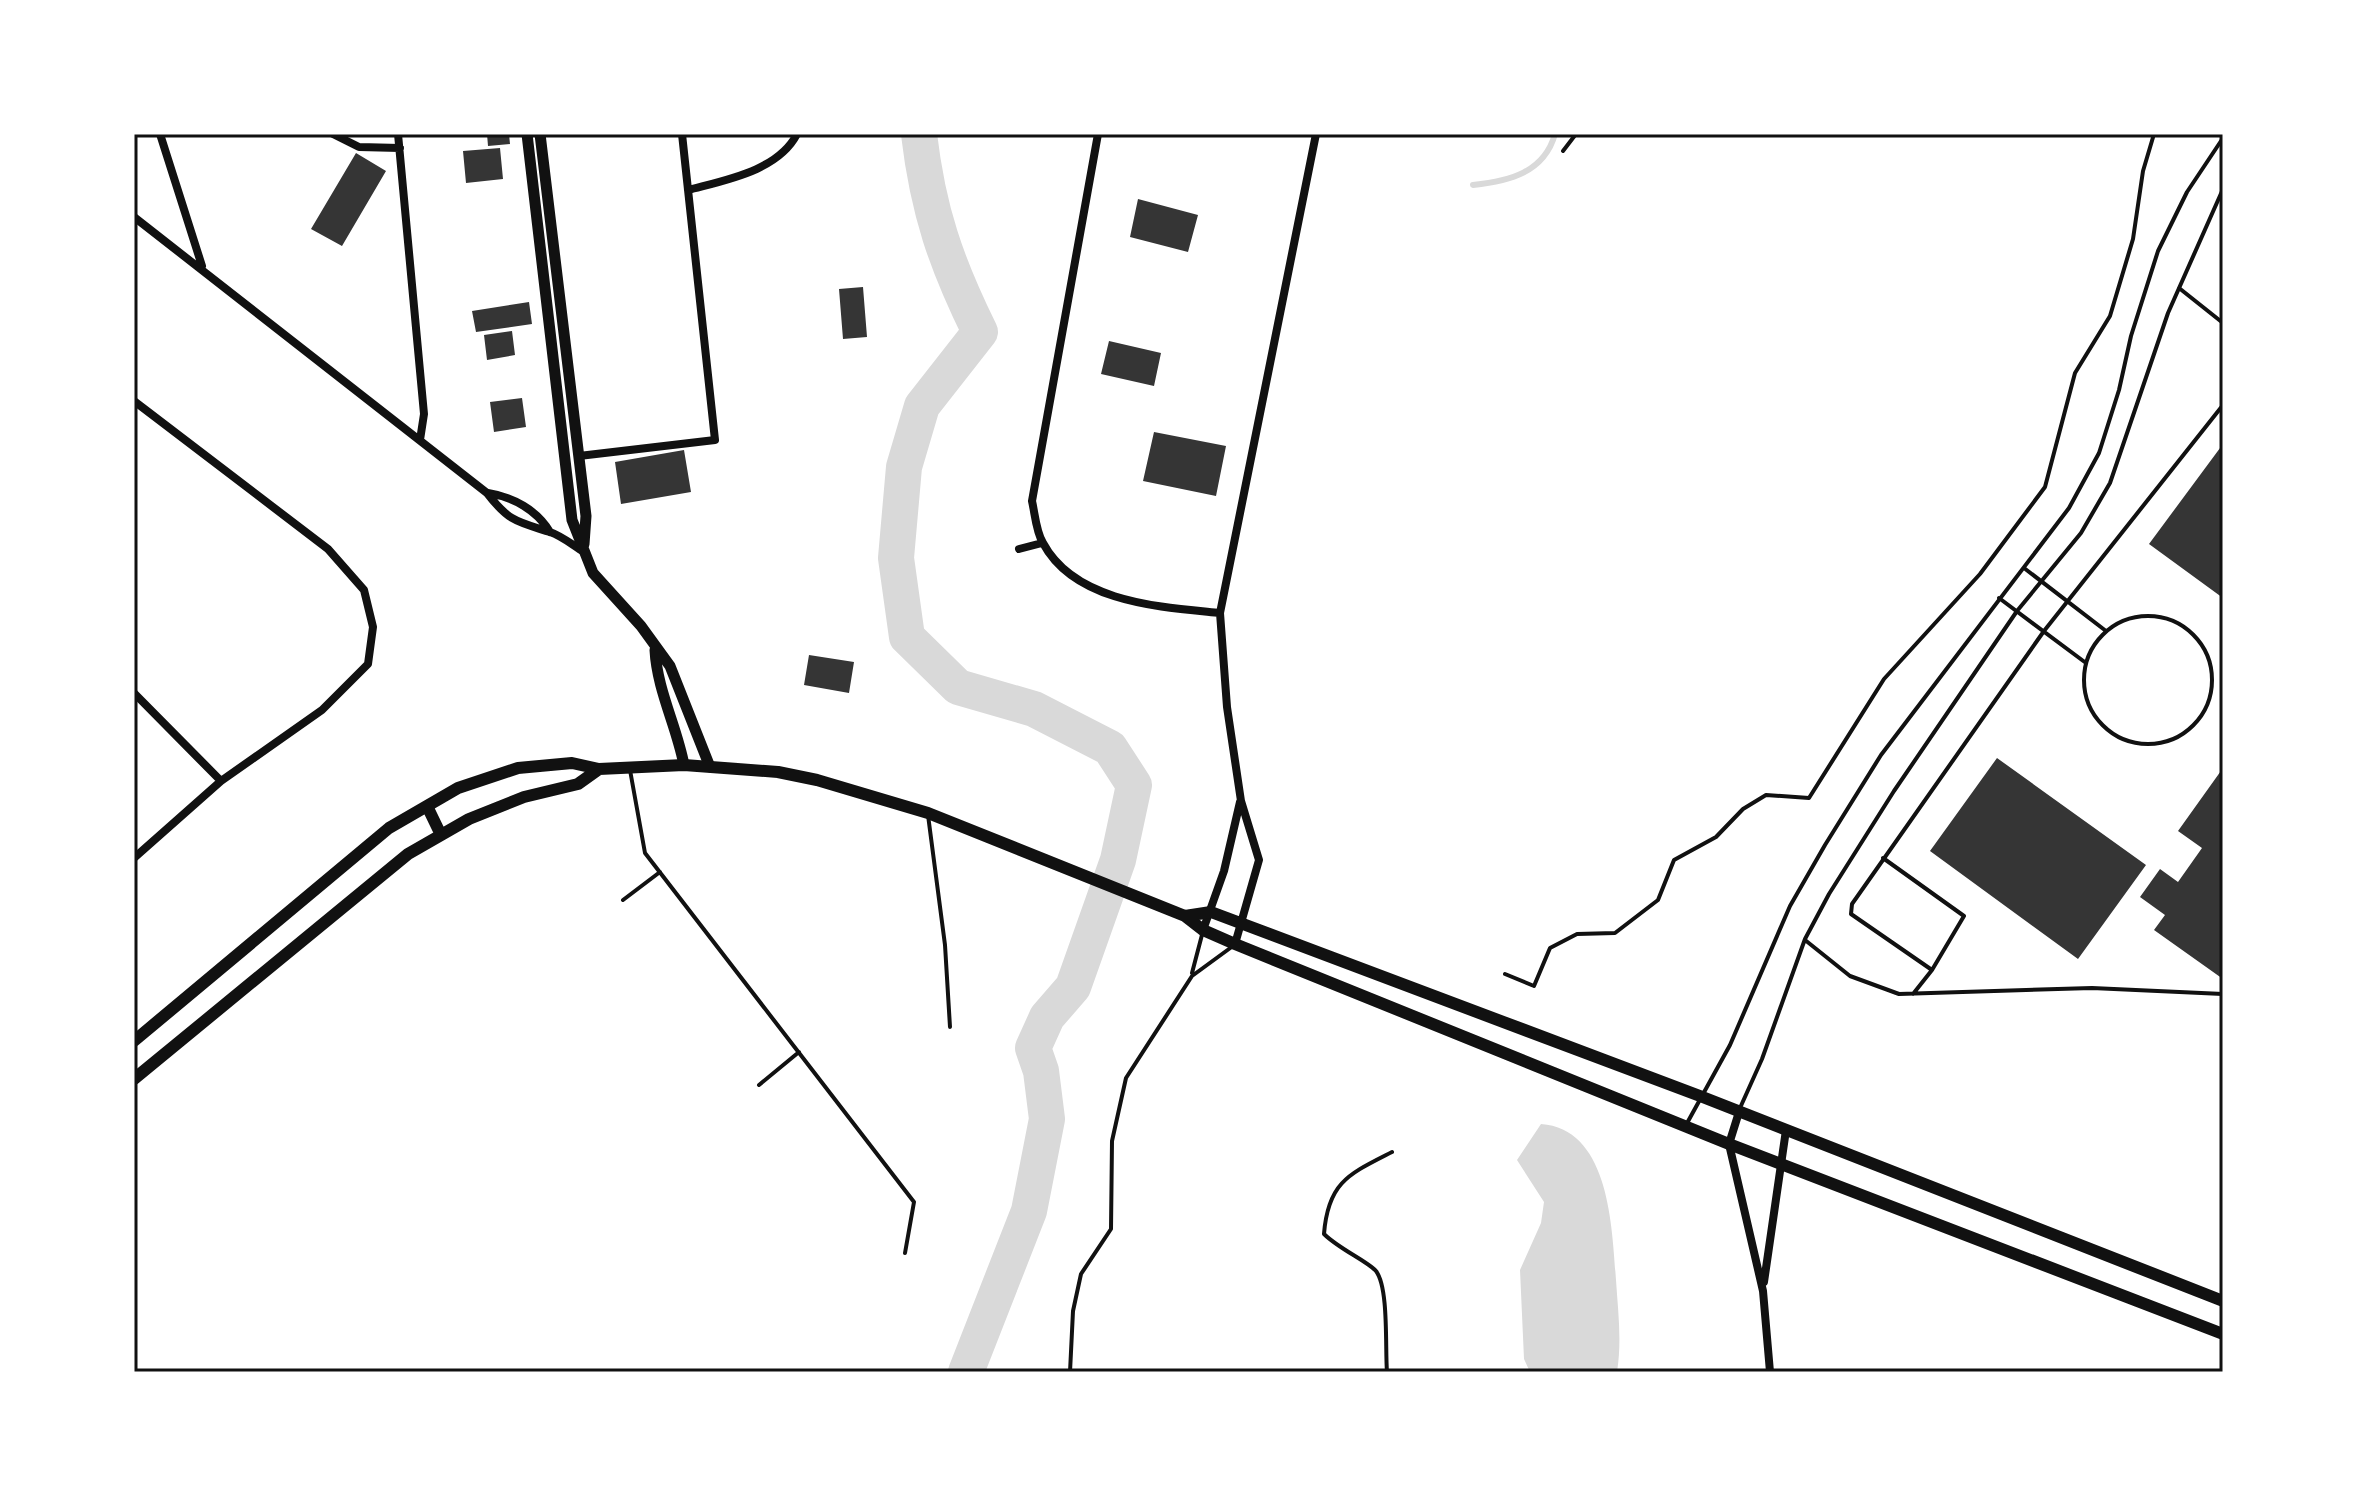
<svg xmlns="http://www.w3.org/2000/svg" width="2357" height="1506" viewBox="0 0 2357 1506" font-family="Manrope,sans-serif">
<rect width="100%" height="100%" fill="#fff"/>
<path fill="#d9d9d9" d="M1541,1124C1610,1129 1612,1228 1616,1280C1618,1311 1622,1341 1617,1372H1530L1524,1359L1520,1270L1541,1223L1544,1202L1517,1160Z"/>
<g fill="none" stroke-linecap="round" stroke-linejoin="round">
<path stroke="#d9d9d9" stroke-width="6" d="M1473,185C1509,181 1544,173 1555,134"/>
<path stroke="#d9d9d9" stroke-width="36" d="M919,134C928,211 946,263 980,332L922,406L904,467L896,558L907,637L958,687L1034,709L1110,748L1134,785L1118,860L1073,987L1047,1017L1033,1048L1041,1071L1047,1119L1029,1211L966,1372"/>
</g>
<path fill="#353535" d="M487,134H509L510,144L488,146Z
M500,148L503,179L466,183L463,151Z
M356,153L386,171L342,246L311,229Z
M1138,199L1198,215L1188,252L1130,237Z
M863,287L867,337L843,339L839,289Z
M529,302L532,324L476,332L472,311Z
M512,331L515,355L487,360L484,335Z
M1109,341L1161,353L1154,386L1101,374Z
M522,398L526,427L494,432L490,402Z
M1154,432L1226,446L1216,496L1143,481Z
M2223,444V598L2149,544Z
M684,450L691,492L621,504L615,462Z
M809,655L854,662L849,693L804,685Z
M1997,758L2146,865L2078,959L1930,851Z
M2223,768V979L2154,930L2165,915L2140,897L2160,869L2178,882L2202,848L2178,831Z"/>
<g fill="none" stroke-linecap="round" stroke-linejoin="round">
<path stroke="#111" stroke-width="4" d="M1505,974L1534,986L1550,948L1577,934L1615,933L1658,900L1674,860L1716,837L1743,809L1766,795L1809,798L1884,679L1980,574L2045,487L2075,373L2110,316L2133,239L2143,171L2154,134
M1387,1372C1385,1349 1389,1288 1376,1271C1367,1261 1339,1249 1324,1234C1328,1182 1349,1174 1392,1152"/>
<path stroke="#111" stroke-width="4" d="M1563,151L1576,134
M2179,288L2223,323
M2024,568L2106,631
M1999,598L2086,663
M2084 680a64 64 0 1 1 128 0a64 64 0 1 1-128 0Z
M630,770L645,853L914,1202L905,1253
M928,815L945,945L950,1027
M1883,858L1964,916L1932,970
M623,900L660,872
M1805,940L1850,976L1899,994L2092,988L2223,994
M1192,973L1203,931
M1913,994L1932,970L1851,914L1852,904L2044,631L2223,405
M759,1085L799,1052
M1740,1108L1762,1059L1805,939L1829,894L1894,791L2017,611L2081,533L2110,483L2168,313L2223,189
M1686,1125L1730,1045L1790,906L1825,845L1881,755L2069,508L2099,453L2119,390L2131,336L2158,251L2187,192L2223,138
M1070,1372L1073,1311L1081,1274L1111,1229L1112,1141L1126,1078L1192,976L1233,946"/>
<path stroke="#111" stroke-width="8" d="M160,134L202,266
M333,134L359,147L400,148
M398,134L424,414L420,440
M1098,134L1032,501C1035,514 1036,532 1043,543C1075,603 1161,607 1220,613
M688,190C725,180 778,171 797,134
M134,217L487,493C509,522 518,522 550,532C562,536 574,546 584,552
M134,401L328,549L364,590L373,627L368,664L322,710L221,781L134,858
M579,456L715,440L682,134
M488,493C513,497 537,510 550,532
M1019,549L1042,543
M134,693L221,781
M1203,930L1224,871L1240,802
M1235,944L1259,860L1241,801L1227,707L1220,613L1316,134
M1739,1112L1729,1144L1763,1291L1770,1372
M1764,1282L1786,1130"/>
<path stroke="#111" stroke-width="11" d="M527,134L572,520L593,573L641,626L670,666L710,767
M540,134L586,516L584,544
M655,650C657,690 677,727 684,765"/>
<path stroke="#111" stroke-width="12" d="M427,806L441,835
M1185,916L1211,912L1700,1096L2223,1301
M134,1041L389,828L458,788L518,768L572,763L599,769L684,765L778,772L817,780L928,813L1185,916L1203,930L1235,944L1729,1144L2223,1334
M134,1079L408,854L469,819L524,797L578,784L599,769"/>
</g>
<rect width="2357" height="1506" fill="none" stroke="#ffffff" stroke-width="272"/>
<rect x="136" y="136" width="2085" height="1234" fill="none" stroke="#111" stroke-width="3"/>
</svg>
